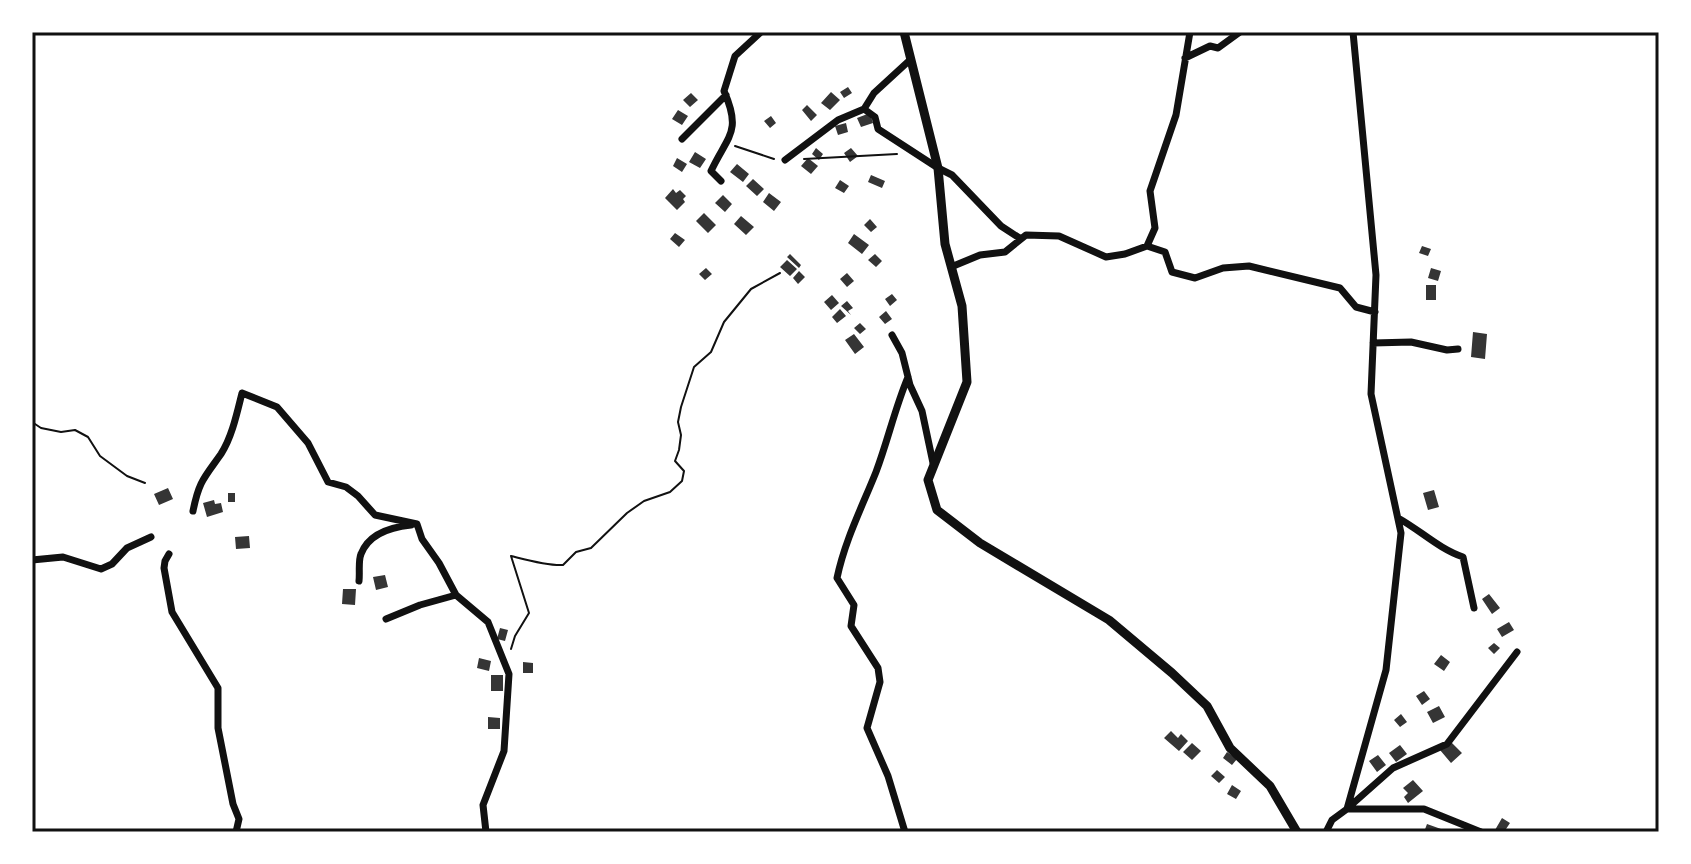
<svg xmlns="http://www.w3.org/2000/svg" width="1691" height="864" viewBox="0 0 1691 864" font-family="'Noto Sans',sans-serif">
<rect width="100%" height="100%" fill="#fff"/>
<path fill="#353535" d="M848,87L852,93L844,98L840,92Z
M831,92L840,100L830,110L821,103Z
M691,93L698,100L690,107L683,100Z
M807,105L817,115L811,121L802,110Z
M678,110L688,116L682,125L672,119Z
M870,113L873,123L861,127L857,118Z
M771,116L776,123L770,128L764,121Z
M846,123L848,132L838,135L835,126Z
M816,148L823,154L819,160L812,154Z
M851,148L858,156L850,162L844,153Z
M695,152L706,159L700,168L689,162Z
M677,158L687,164L682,172L673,166Z
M808,158L818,166L811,174L801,166Z
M737,164L749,174L743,182L730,172Z
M871,175L885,181L882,188L868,182Z
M753,179L764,189L757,196L746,186Z
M840,180L849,186L844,193L835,188Z
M673,189L676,193L680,190L686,196L683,199L685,202L677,210L665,198Z
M769,193L781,202L774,211L763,202Z
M723,195L732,204L725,212L715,203Z
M704,213L716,225L708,233L696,221Z
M741,216L754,227L746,235L734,224Z
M870,219L877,227L871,232L864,225Z
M675,233L685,240L679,247L670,239Z
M854,234L869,245L862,254L848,243Z
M1422,246L1431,249L1428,256L1419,253Z
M790,254L801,265L799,268L787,257Z
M875,254L882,261L876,267L868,260Z
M787,260L797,269L790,276L780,267Z
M706,268L712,274L705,280L699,274Z
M1431,268L1441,271L1438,281L1428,278Z
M799,271L805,277L798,284L793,278Z
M847,273L854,281L847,287L840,279Z
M1426,285H1436V300H1426Z
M892,294L897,300L890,306L885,299Z
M832,295L839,303L831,310L824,302Z
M847,301L853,308L848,311L851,315L841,306Z
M840,309L846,316L837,323L832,317Z
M886,311L892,319L885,324L879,317Z
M860,323L866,329L860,334L854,328Z
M1473,332L1487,334L1485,359L1471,357Z
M854,334L864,347L855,354L845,340Z
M168,488L173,499L159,505L154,494Z
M1434,490L1439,507L1428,510L1423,493Z
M228,493H235V502H228Z
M214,500L215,504L221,503L223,512L207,517L203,503Z
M249,536L250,548L236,549L235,537Z
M385,575L388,587L376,590L373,577Z
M343,589H356L355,605L342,604Z
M1489,594L1500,608L1492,614L1482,599Z
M1509,622L1514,630L1502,637L1497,629Z
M500,628L508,630L505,641L497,639Z
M1494,643L1500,648L1494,654L1488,648Z
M1441,655L1450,662L1444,671L1434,664Z
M479,658L491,661L489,671L477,668Z
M523,662L533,663V673H523Z
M491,675H503V691H491Z
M1424,691L1430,699L1422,705L1416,696Z
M1439,706L1445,717L1433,723L1427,712Z
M1401,714L1407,722L1400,727L1394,720Z
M488,717L500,718V729H488Z
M1171,731L1178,738L1181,734L1188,741L1179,751L1164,738Z
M1450,741L1462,753L1451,763L1440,750Z
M1192,743L1201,751L1192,760L1183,752Z
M1400,745L1407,754L1396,762L1389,753Z
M1227,752L1237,759L1232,765L1223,758Z
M1378,755L1386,765L1377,772L1369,761Z
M1217,770L1225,777L1219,783L1211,776Z
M1413,780L1423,791L1408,803L1404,797L1408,793L1403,788Z
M1232,785L1241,791L1236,799L1227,794Z
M1502,818L1510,823L1504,832H1498L1495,830Z
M1427,824L1441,829L1440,832H1424Z"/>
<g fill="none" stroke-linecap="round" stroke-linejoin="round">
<path stroke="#111" stroke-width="2" d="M735,146L774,159
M804,159L897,154
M32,422L41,428L61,432L75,430L88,437L100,456L127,476L145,483
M511,649L515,636L529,613L511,556C527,560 548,566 563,565L576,552L591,548L627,513L644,501L670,492L682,481L684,471L675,461L679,450L681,435L678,422L681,407L694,367L711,352L724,322L751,289L780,273"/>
<path stroke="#111" stroke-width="7" d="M1185,58L1210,46L1218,48L1240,32
M864,109L875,117L878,129L938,168L952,175L1001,226L1021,239
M682,139L726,95
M785,160L838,120L864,109L874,93L911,59
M721,181L711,171C728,135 742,132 724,91L735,56L761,32
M1147,246L1155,228L1150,191L1176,115L1190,32
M951,267L980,255L1005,252L1026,235L1059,236L1106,257L1125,254L1147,246L1165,252L1172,272L1195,278L1223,268L1249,266L1340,288L1356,307L1375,312
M892,335L902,353L910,385L922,411L933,463
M1373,343L1411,342L1447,350L1458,349
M193,511C199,481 204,478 221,454C232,437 237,413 242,393L277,407L308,443L328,482L346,487L358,496L375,515L417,524L422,539L439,563L456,595
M1398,518C1420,530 1439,549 1463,557L1474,608
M169,554L165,561L164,568L172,612L218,688V728L233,804L239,819L236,832
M32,560L63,557L101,569L112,564L127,548L151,537
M359,581C360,573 358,561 361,554C369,533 392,527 411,525
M386,619L420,605L456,595L488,622L509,674L504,751L483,805L486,832
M1349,807L1393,768L1447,744L1517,652
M1347,809H1424L1481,832
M905,832L888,776L867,728L880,682L878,668L851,626L854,605L837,578C845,540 862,507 876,472C888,440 895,408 908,377
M1326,832L1332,820L1347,809L1386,670L1401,533L1371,394L1376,275L1353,32"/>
<path stroke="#111" stroke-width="9" d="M904,32L938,168L945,244L962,306L967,382L928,480L937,510L980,543L1109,620L1172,673L1207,706L1230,748L1270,786L1297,832"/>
</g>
<rect width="1691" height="864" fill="none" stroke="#ffffff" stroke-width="68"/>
<rect x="34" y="34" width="1623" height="796" fill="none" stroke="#111" stroke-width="3"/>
</svg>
